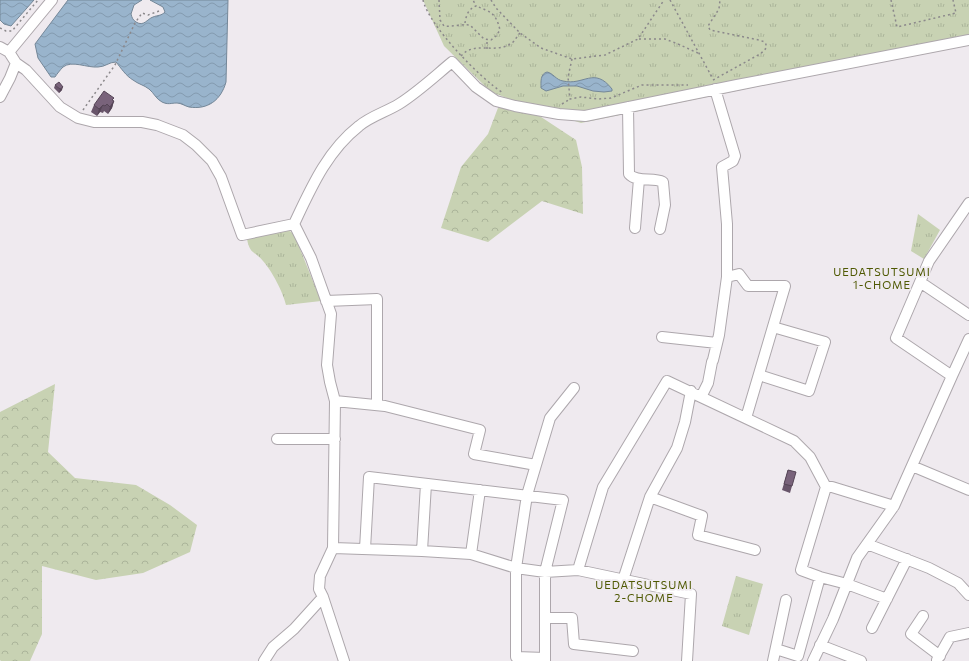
<svg xmlns="http://www.w3.org/2000/svg" width="969" height="661" viewBox="0 0 969 661" font-family="Commissioner,sans-serif">
<defs>
<pattern id="grass-tufts" width="24" height="20" patternUnits="userSpaceOnUse"><rect width="24" height="20" fill="#c8d2b3"/><path d="M3 7l-1-3M5 7V3M7 7l1-3M15 17l-1-3M17 17v-4M19 17l1-3" fill="none" stroke="#abb49a"/></pattern>
<pattern id="forest-crowns" width="20" height="18" patternUnits="userSpaceOnUse"><rect width="20" height="18" fill="#c8d2b3"/><path d="M2 6a3 3 0 1 1 6 0M12 15a3 3 0 1 1 6 0" fill="none" stroke="#abb49a"/></pattern>
<pattern id="water-waves" width="16" height="10" patternUnits="userSpaceOnUse"><rect width="16" height="10" fill="#99b4cc"/><path d="M0 5q4-4 8 0t8 0" fill="none" stroke="#839aaf"/></pattern>
</defs>
<rect width="100%" height="100%" fill="#efeaef"/>
<path fill="url(#grass-tufts)" d="M423,0H969V43L581,123L522,104L491,92L444,46Z
M918,214L940,230L924,259L911,251Z
M288,230L294,234L321,301L286,305C283,292 272,271 263,261C254,250 250,255 247,239Z
M736,576L763,584L749,635L722,626Z"/>
<path fill="url(#forest-crowns)" d="M501,100L535,113L576,140L582,167L583,214L542,201L488,242L441,228L461,167L488,134Z
M55,384L48,452L75,478L136,485L170,505L197,525L190,552L143,573L96,580L42,566V634L30,661H1L0,660V412Z"/>
<path fill="url(#water-waves)" stroke="#748798" d="M0,0H34L11,26L4,24L0,20Z
M68,0H142L134,5L131,14C132,18 133,20 136,22C144,27 147,19 153,17C158,15 161,16 165,12L163,7L150,0H228L226,82C221,100 208,110 189,107C185,106 181,103 177,103C171,103 168,105 162,102C156,99 154,93 149,89C144,85 138,84 133,80C126,76 121,68 116,62C109,62 105,67 98,67C87,68 72,60 63,67C60,70 57,74 55,77H51L38,58L35,44Z
M547,72C553,73 556,80 563,81C584,86 594,66 612,89V91L604,92L593,91L577,86H563L546,91L541,88C541,82 540,74 547,72Z"/>
<g fill="none" stroke-linecap="round" stroke-linejoin="round">
<defs>
<path id="street" d="M0,47L9,52L16,63L26,70L60,107L78,118L94,122H142L157,125L183,135L196,145L212,161L221,177L242,235L294,224
M9,52L52,0
M0,97L10,78L16,63
M628,107L629,174C637,183 653,177 663,182L665,205L660,229
M969,203L929,261L896,338L952,376L969,339
M294,224C311,188 327,151 359,126C371,116 386,112 399,104C418,92 435,76 452,62L476,87L496,101L515,106L559,114L585,116L737,85L969,40
M294,224L311,258L331,314L327,365L330,382L335,401L333,548L320,576L319,589L323,597L344,661
M635,228L639,179
M727,277L739,274L748,286H785L746,418
M920,282L969,315
M326,301L377,299V405
M662,337L717,343
M759,375L809,391L825,342L773,327
M701,397L708,383L712,362L713,360L719,335L727,277V224L722,167L733,161L735,156L715,89
M335,401L385,406L480,430L474,454L536,465
M277,439H335
M912,466L969,490
M826,487L801,570L820,577L847,584L887,599
M650,497L702,516L698,535L755,550
M867,544L929,568L958,583L969,595
M333,548L422,551L471,554L516,568L545,572L578,570L691,594L687,661
M365,549L369,477L563,500L545,572V661
M422,551L426,484
M471,554L480,490
M578,570L603,487L667,381L794,441L810,457L826,487H832L894,506
M623,580L650,497L677,448L685,422L691,391
M923,616L911,634L940,656
M546,618H572L574,644L633,651
M872,628L907,559
M820,645L861,661
M776,649L798,656L820,577
M545,658L516,657V568L527,495L550,418L574,388
M937,660L950,637L969,633
M264,661L273,647L294,629L323,597
M773,661L786,600
M813,661L833,619L857,558L894,506L952,376"/>
</defs>
<use href="#street" stroke="#ada7ac" stroke-width="12"/>
<path stroke="#8b888b" stroke-width="1.5" stroke-dasharray="2 3" stroke-linecap="butt" d="M423,0C429,26 480,78 503,93
M439,0L440,20L444,26C453,27 461,24 470,25L484,39L491,40L496,36L500,30C496,13 491,12 476,6
M491,0L496,8L520,33L541,48L572,59L605,55L638,39L664,0
M670,0L713,79
M891,0L897,27L956,13L953,0
M465,23C466,16 468,9 476,6L473,0
M0,28L6,31H12L38,0
M639,39H665L678,44L700,54
M487,49V39
M461,56C475,40 495,55 512,43C515,41 517,36 520,33
M572,59L568,77L570,99L581,97L598,99L611,98L642,85H688
M713,80L760,54C765,50 768,48 765,42L759,40L710,30L708,26L719,9L720,0
M562,104L570,99
M83,110L115,65L135,23L142,13L148,15L159,11"/>
<use href="#street" stroke="#fff" stroke-width="10"/>
</g>
<path fill="#68556a" d="M55,85L62,90L59,93L54,88Z
M113,101H114L112,108L108,114L104,111L103,113L100,112L97,116L91,112L94,105Z
M788,470L792,486L790,493L782,490Z"/>
<path fill="#554556" d="M63,87L62,90L59,93L60,89Z
M114,101L112,108L108,114L110,107Z
M103,105L100,112L97,116L99,109Z"/>
<path fill="#79637b" stroke="#554556" d="M59,82L63,87L60,89L55,85Z
M104,91L114,98L112,100L114,101L110,107L107,104L105,106L103,105L99,109L94,105Z
M788,470L796,472L792,486L784,484Z"/>
<g text-anchor="middle" dominant-baseline="central" stroke-width="3.5" stroke-linejoin="round" paint-order="stroke">
<g font-size="11" letter-spacing="1" fill="#4f5903" stroke="#efeaef">
<text x="882" y="271">UEDATSUTSUMI<tspan x="882" dy="13">1-CHOME</tspan></text>
<text x="644" y="584">UEDATSUTSUMI<tspan x="644" dy="13">2-CHOME</tspan></text>
</g>
</g>
</svg>
